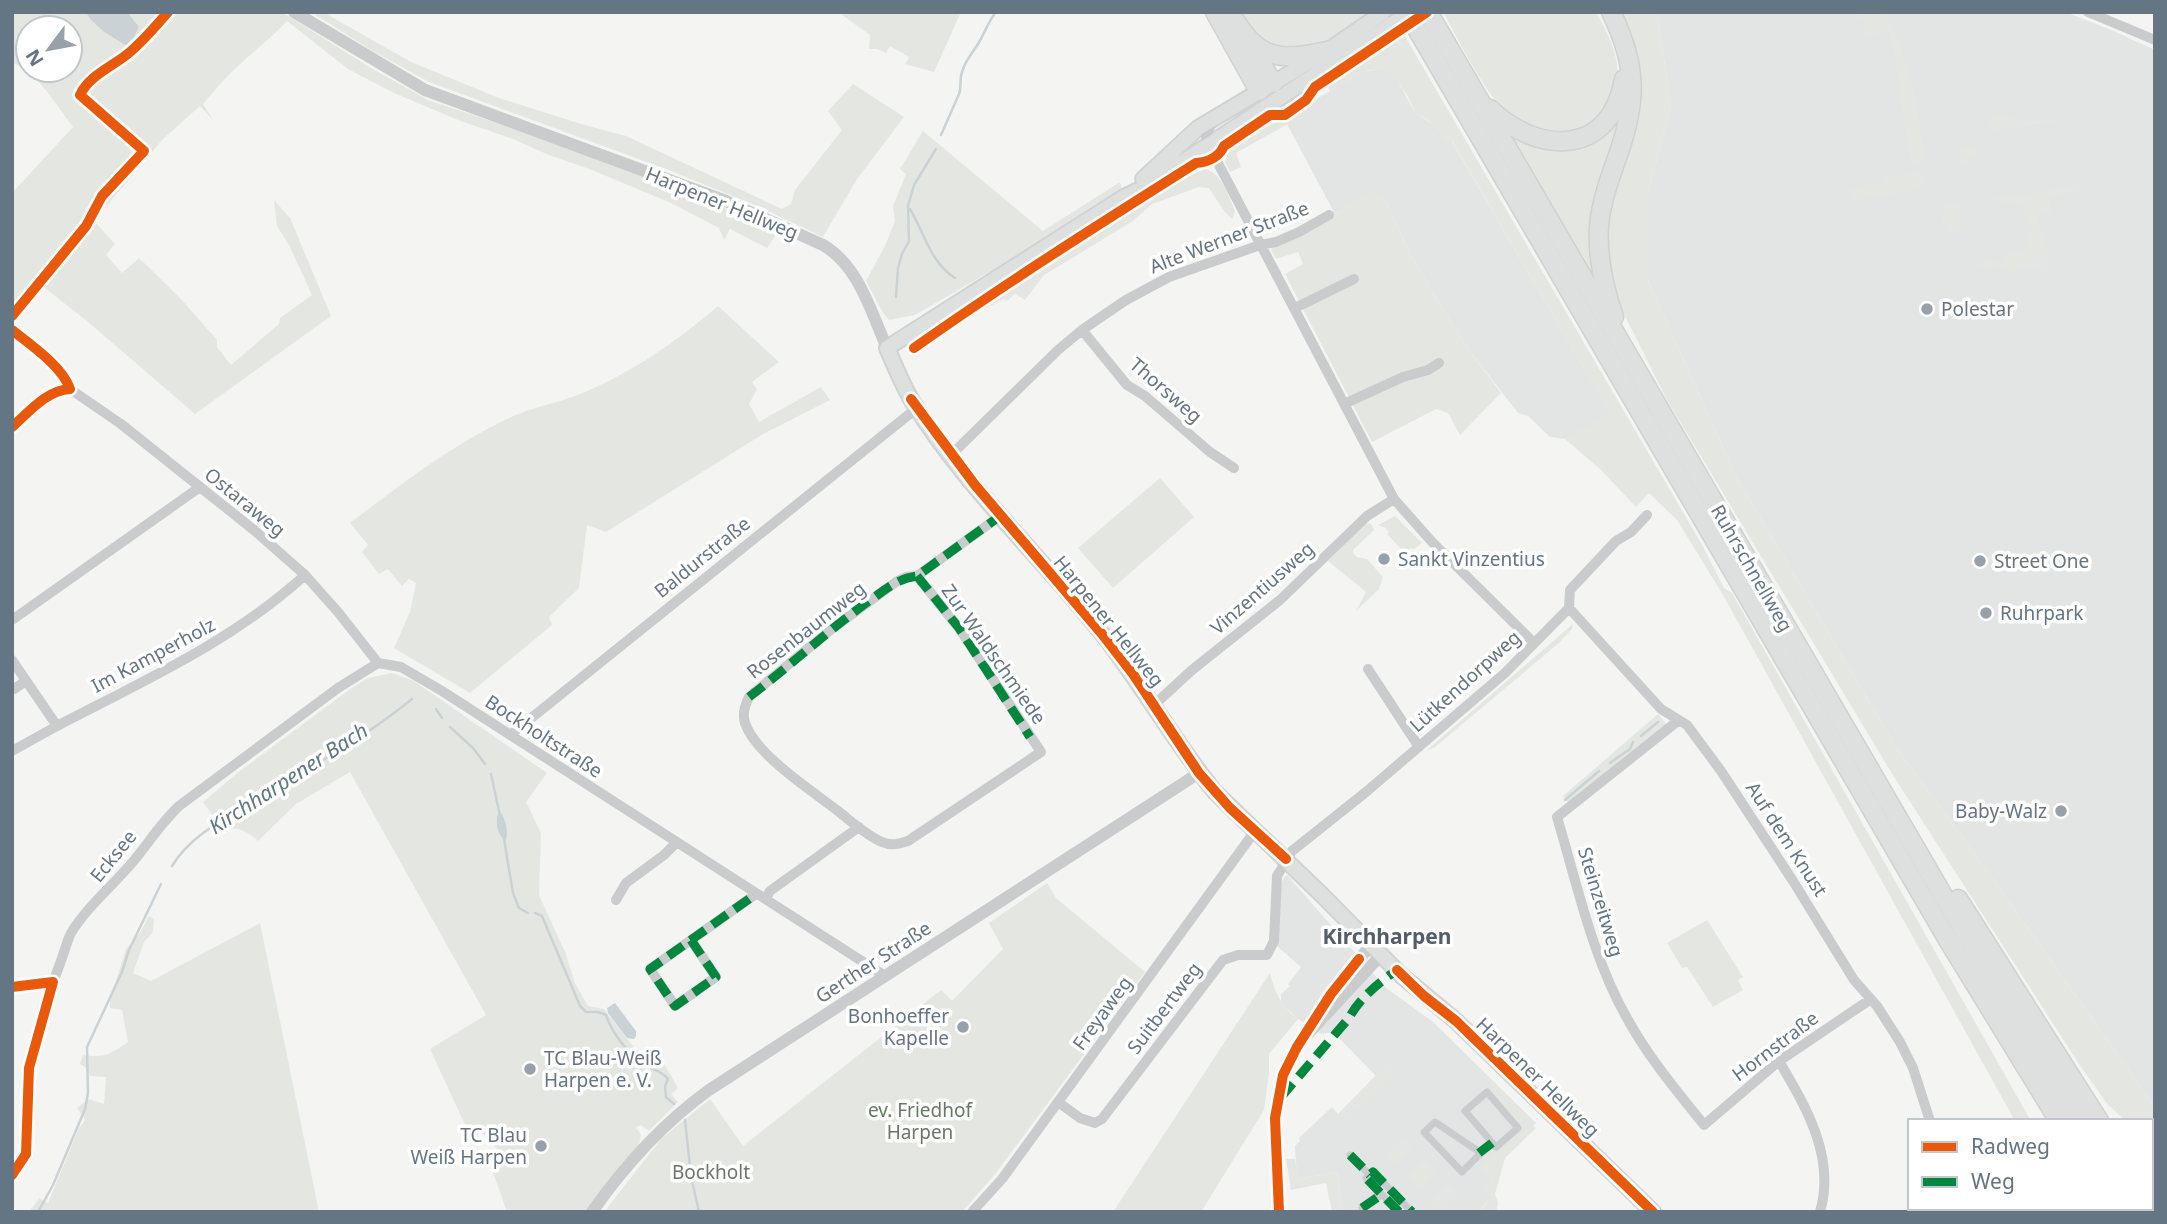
<svg xmlns="http://www.w3.org/2000/svg" width="2167" height="1224" viewBox="0 0 2167 1224" font-family="'Noto Sans',sans-serif">
<rect width="100%" height="100%" fill="#f4f4f3"/>
<path fill="#e3e4e4" d="M1657,12H2065L2109,29L2155,50V1107L1989,873L1898,750L1736,476L1648,280V193L1671,106Z
M1378,69L1386,70L1395,76L1415,113L1436,126L1448,142L1451,140L1611,415L1565,439L1550,437L1528,416L1518,413L1469,350L1441,306L1410,253L1385,199L1373,192L1335,214L1287,124L1293,121L1289,115L1361,73Z
M1287,875L1386,988L1432,1021L1536,1123L1480,1167L1493,1181L1491,1197L1481,1209L1483,1212H1343L1337,1172L1297,1179L1295,1146L1300,1141L1299,1138L1332,1107L1338,1114L1376,1076L1333,1032L1321,1034L1298,1019L1281,1003V994L1290,986L1288,984L1301,967L1277,946L1279,890L1284,877Z"/>
<path fill="#e4e7e1" fill-rule="evenodd" d="M12,12H282L371,68L428,100L560,144L700,196L777,233L767,248L730,229L724,240L719,228L671,203L592,170L549,155L513,139L458,120L394,93L348,69L287,21C271,38 254,51 237,67C225,78 214,91 203,104L214,121L200,106L163,139L94,221L115,244L106,255L122,273L139,258L180,298L217,340V347L231,365L279,324L280,318L312,295L289,245L277,226L274,200L290,218L331,316L195,414L87,321L41,285L12,320V193L73,127C59,109 34,67 12,63ZM28,28H70V70H28Z
M311,12H323L411,62L499,98L581,124L626,136L782,209L791,204L795,190L842,130L828,111L853,84L904,117L857,179L823,237L755,205L671,171L429,82L371,50Z
M838,12H961L934,72L905,64L909,57L890,46L886,53L877,49H869L870,35Z
M1236,12H1371L1313,50L1266,46Z
M1443,12H1596C1609,35 1622,61 1617,88C1615,102 1607,109 1597,118C1592,122 1586,130 1581,133C1560,142 1532,130 1514,119C1487,100 1460,42 1443,12Z
M1620,12H1657L1671,106L1648,193V280L1736,476L1898,750L1989,873L2155,1107V1144L2151,1142V1121H2126L2108,1105L2081,1067L1894,777L1667,400L1619,304L1605,253L1609,214L1638,67L1632,39Z
M1858,12H1885L1900,46L1914,89L1925,162L1911,164L1891,32L1866,36L1864,21L1859,19Z
M1403,33L1701,543L1724,588L1732,593L2031,1121H2015L1723,595L1677,520L1649,493L1636,507L1601,470L1565,439L1610,414L1452,141L1448,142C1438,128 1431,120 1415,114C1412,104 1408,96 1402,88C1381,52 1358,77 1330,91L1326,84Z
M1627,91L1606,173L1599,286L1508,129L1578,145Z
M1993,113L2027,121L2065,120L1988,131Z
M1289,115L1293,121L1236,153L1241,167L1230,172L1225,162L1230,146Z
M923,131L1043,231L1120,182L1122,190L1041,242L915,315L889,320L883,313L866,281L885,246L895,221L893,206L906,174L900,169Z
M1964,145L1976,148L1977,153L1965,163L1958,164L1959,151Z
M1206,169C1222,174 1229,196 1235,211L1232,219L1224,211L1209,188L1199,187L1152,204L1133,221L1044,275L1025,300L1015,294L1007,301L1004,299L967,318L965,315L1012,283L1172,182Z
M1914,173L1919,174L1928,180L1917,190L1853,200L1851,188L1882,183V178Z
M2081,182V191L2049,196L2052,213L2038,215L2040,229L2031,226L2027,217H2022L2026,214L2022,203L1987,200L2071,187Z
M1374,191L1385,199L1410,253L1441,306L1469,350L1501,393L1460,435L1448,413L1436,409L1372,442L1285,274L1303,264L1298,252L1276,259L1271,249L1334,212L1335,214Z
M1947,203L1960,206L1962,226L1950,235L1941,219Z
M2031,229L2043,233L2049,261L2044,265L2046,269L2025,267L2009,274L1998,265L1981,268L1977,266L1990,258L1991,260L2001,263L2004,255L2024,249Z
M718,306L779,362L752,382L757,389L749,404L759,422L821,387L830,400L765,433L606,532L587,525L579,588L549,617L552,625L470,693L394,648L410,612L416,583L409,579L402,586L388,569L379,574L362,552L368,545L350,523C400,485 450,446 507,419C529,408 554,404 578,395C630,374 676,342 718,306Z
M1160,478L1194,517L1113,588L1078,548Z
M1395,516L1422,543L1414,549L1410,548L1408,554H1406L1387,534L1389,533L1386,528L1378,525Z
M1365,523L1371,524L1374,530L1353,550V553L1357,557L1367,559L1383,577L1379,589L1356,611L1366,592L1328,561Z
M1573,624L1572,629L1559,643L1435,747L1426,751Z
M392,673L414,681L547,773L526,802L541,833L539,895L565,952L575,983L588,1006L604,1009L646,1063L660,1057L678,1088L671,1094L678,1102L649,1131L641,1125L636,1127L641,1135L639,1145L589,1212H507L491,1167L505,1157L483,1134L467,1129L430,1049L486,1015L350,772L296,804L258,841C247,831 237,827 222,828L203,802L236,774L353,687L368,678Z
M1658,714L1668,726L1568,803L1563,796Z
M1047,883L1056,898L1145,972L996,1173L962,1212H604L662,1138L646,1151L710,1099L743,1146L941,990L952,1001L1003,949L989,923Z
M149,916L154,919L153,932L144,942L133,973L151,981L260,923L319,1212H29L39,1198L48,1203L79,1128L85,1120L77,1108L89,1099L104,1104L106,1077L90,1076L85,1067L80,1064L83,1055C105,1058 109,1055 128,1042L122,1010L110,1008V1000L126,949L140,933Z
M1707,920L1743,977L1738,980L1743,990L1713,1007L1687,967L1682,968L1667,943Z
M1270,973C1275,993 1281,1006 1298,1019L1269,1054V1073L1264,1110L1201,1212H1113Z
M1388,1063L1396,1074L1345,1121L1338,1114Z
M1492,1080L1526,1117L1519,1123L1490,1088Z
M1533,1125L1536,1128L1505,1158L1495,1194L1498,1203L1496,1212H1483L1481,1210L1491,1197L1483,1189L1493,1181L1479,1167Z
M1403,1138L1412,1147L1395,1164L1386,1154Z
M1286,1159H1295L1298,1179L1337,1172L1343,1212H1332L1326,1183L1291,1190Z
M1424,1160L1437,1173L1420,1189L1407,1176Z
M1449,1185L1458,1195L1441,1211L1432,1202Z"/>
<path fill="#cad2d5" d="M86,12H127L139,27L134,37L126,45C113,38 93,26 86,12Z
M499,810C505,817 510,833 505,841C496,832 495,822 499,810Z
M615,1003L636,1031V1036L634,1039L627,1038L608,1013L607,1008Z"/>
<g fill="none" stroke-linecap="round" stroke-linejoin="round">
<path stroke="#cad2d5" stroke-width="2.5" d="M941,135L959,94C962,86 959,80 962,72C965,61 970,56 976,47C984,36 987,23 996,12
M910,209C925,234 930,262 955,278
M896,297L898,268L902,254L909,241L908,206L914,185L936,149
M436,709L442,718
M450,727L473,748L485,764
M1641,736L1658,722
M1610,763L1630,749L1633,742
M491,774L499,811
M1565,800L1599,771
M504,839L513,893L519,908L528,913
M172,866C193,832 231,816 264,796C314,765 367,736 412,699
M535,913L542,916L580,1006L586,1012H598L606,1015C612,1033 628,1054 644,1064C652,1070 661,1070 668,1079L665,1086L666,1097L674,1104
M685,1120L691,1176L699,1212
M38,1212L53,1185L85,1109L88,1093L87,1047L122,972L129,950L161,884"/>
<defs>
<path id="secondary" d="M1392,24L1143,188L1124,197L887,348C895,366 902,384 912,401C965,487 1042,557 1104,636C1143,686 1175,743 1215,792L1322,895L1402,976L1456,1021L1653,1212
M1143,179L1198,128L1327,51L1384,12"/>
<path id="motorway" d="M1215,12L1259,91
M1230,12C1257,59 1276,62 1327,51
M1407,12L1948,940L2059,1121
M1428,12L1965,933L2080,1121
M1611,12C1638,67 1637,102 1617,158C1609,180 1601,203 1599,226C1597,256 1604,288 1614,317
M1249,44L1273,83
M1490,109C1539,156 1611,156 1624,79
M1958,899L2099,1121
M2151,1158L2155,1160
M2151,1199L2155,1204
M2098,1208L2100,1212
M2116,1208L2119,1212
M2137,1208L2140,1212"/>
</defs>
<use href="#secondary" stroke="#d1d2d3" stroke-width="18"/>
<use href="#motorway" stroke="#d0d1d1" stroke-width="21"/>
<path stroke="#cacbcc" stroke-width="7" d="M1487,1092L1518,1128L1496,1147L1465,1111Z
M1435,1122L1481,1153L1462,1172L1424,1132Z
M1350,1155L1370,1175
M1362,1208L1381,1195
M1399,1212L1366,1178L1373,1172L1412,1212"/>
<path stroke="#cacbcc" stroke-width="10" d="M2088,12L2155,40
M1213,119L1206,137L1209,146L1394,499L1433,543L1534,643
M1295,308L1354,279
M1082,330L1127,385L1145,396L1210,452L1234,468
M1344,404L1403,377L1428,370L1439,363
M12,427L49,394L59,389H70L121,424L200,487L254,530L305,575L338,612L378,663
M951,455L1058,350L1082,330L1126,300L1169,277L1260,245L1276,242L1299,232L1329,215
M917,576L959,628L1041,752L908,841C899,844 891,846 882,842C866,835 852,822 838,811C811,790 756,755 745,723C742,714 745,705 749,697L833,628L896,582L906,577L917,576L1000,516
M1569,608L1661,709L1687,725L1721,771L1793,881L1854,980L1877,1006L1900,1042L1913,1068L1930,1121
M12,620L200,487
M12,660L57,726C143,681 233,641 305,575
M1368,669L1419,747
M12,688L14,689L26,681
M1154,705L1192,670L1280,600L1367,516L1394,499
M1679,720L1557,817C1577,884 1593,960 1628,1020C1649,1058 1677,1091 1704,1125L1779,1061L1871,999
M510,735L917,408
M12,751L57,726
M766,898L770,891L859,827
M616,900L626,883L664,855L677,842
M691,940L716,977L675,1006L650,969L756,894
M12,987L53,982
M1779,1061C1806,1107 1836,1157 1820,1212
M1058,1102L1080,1118L1095,1123L1102,1119L1223,960L1238,955H1267L1274,941L1277,876L1292,851L1366,792L1505,673L1569,608L1570,590L1616,541L1631,532L1647,515
M12,1175C39,1142 22,1104 29,1066C36,1030 49,993 62,958C65,950 67,941 71,933C86,908 112,886 131,864C148,844 160,824 179,806L338,688L378,663L401,667L442,691L885,976
M972,1212L1002,1179L1255,831
M1937,1212L1938,1208"/>
<path stroke="#cacbcc" stroke-width="12" d="M294,12L425,90L726,201L823,245C859,266 871,312 887,348
M1317,1018L1342,980L1371,945
M592,1212C625,1165 662,1124 709,1090L1199,773
M1279,1212L1275,1118L1287,1063L1305,1037L1381,955"/>
<use href="#secondary" stroke="#dedfdf" stroke-width="14"/>
<use href="#motorway" stroke="#dedfdf" stroke-width="18"/>
<defs>
<path id="secondary-bridge" d="M1392,24L1411,12"/>
</defs>
<use href="#secondary-bridge" stroke="#d1d2d3" stroke-width="18" stroke-linecap="butt"/>
<use href="#secondary-bridge" stroke="#dedfdf" stroke-width="14"/>
<path stroke="#00873e" stroke-width="9" stroke-dasharray="18 9" stroke-linecap="butt" d="M917,576L959,628L1030,737
M749,697C790,666 827,631 869,601C885,590 898,578 917,576L1000,516
M691,940L716,977L675,1006L650,969L756,894
M1281,1097L1349,1018C1359,999 1378,983 1397,970
M1479,1153L1492,1143
M1350,1155L1370,1175
M1362,1208L1381,1195
M1399,1212L1366,1178L1373,1172L1412,1212"/>
<defs>
<path id="cycleway" d="M12,316L86,226L102,196L144,151L80,95C89,75 114,66 130,52C144,40 156,26 168,12
M12,330C30,344 63,367 70,389C47,390 29,412 12,427
M914,348C1006,283 1101,223 1196,163C1208,162 1219,157 1224,146L1270,115H1285L1306,100L1315,87L1427,12
M911,399L975,485L1102,634L1133,674L1199,773L1230,808L1286,859
M1397,970L1424,996L1456,1021L1653,1212
M12,987L53,982L29,1068L26,1154L12,1175
M1279,1212L1275,1118L1283,1075L1297,1047L1331,994L1359,959"/>
</defs>
<use href="#cycleway" stroke="#fff" stroke-width="15"/>
<use href="#cycleway" stroke="#e8590c" stroke-width="10"/>
</g>
<g fill="#96a1aa" stroke="#fff" stroke-width="2.5">
<circle cx="1927" cy="309" r="7"/>
<circle cx="1384" cy="559" r="7"/>
<circle cx="1980" cy="561" r="7"/>
<circle cx="1986" cy="613" r="7"/>
<circle cx="2061" cy="811" r="7"/>
<circle cx="963" cy="1027" r="7"/>
<circle cx="530" cy="1069" r="7"/>
<circle cx="541" cy="1146" r="7"/>
</g>
<g text-anchor="middle" dominant-baseline="central" stroke-width="7" stroke-linejoin="round" paint-order="stroke">
<g font-size="19" fill="#647583" stroke="#fff">
<text transform="translate(722 203) rotate(22)">Harpener Hellweg</text>
<text transform="translate(1229 237) rotate(-21)">Alte Werner Straße</text>
<text transform="translate(1166 390) rotate(41)">Thorsweg</text>
<text transform="translate(245 502) rotate(39)">Ostaraweg</text>
<text transform="translate(702 557) rotate(-39)">Baldurstraße</text>
<text transform="translate(1752 568) rotate(60)">Ruhrschnellweg</text>
<text transform="translate(1262 588) rotate(-41)">Vinzentiusweg</text>
<text transform="translate(1109 621) rotate(51)">Harpener Hellweg</text>
<text transform="translate(806 630) rotate(-38)">Rosenbaumweg</text>
<text transform="translate(994 654) rotate(55)">Zur Waldschmiede</text>
<text transform="translate(153 655) rotate(-28)">Im Kamperholz</text>
<text transform="translate(1465 681) rotate(-42)">Lütkendorpweg</text>
<text transform="translate(544 736) rotate(33)">Bockholtstraße</text>
<text transform="translate(1787 839) rotate(57)">Auf dem Knust</text>
<text transform="translate(113 856) rotate(-51)">Ecksee</text>
<text transform="translate(1601 902) rotate(73)">Steinzeitweg</text>
<text transform="translate(873 962) rotate(-33)">Gerther Straße</text>
<text transform="translate(1164 1008) rotate(-53)">Suitbertweg</text>
<text transform="translate(1102 1013) rotate(-54)">Freyaweg</text>
<text transform="translate(1775 1046) rotate(-37)">Hornstraße</text>
<text transform="translate(1538 1077) rotate(44)">Harpener Hellweg</text>
</g>
<g font-size="19" fill="#647583" stroke="#fff" text-anchor="start">
<text x="1941" y="309">Polestar</text>
<text x="1398" y="559">Sankt Vinzentius</text>
<text x="1994" y="561">Street One</text>
<text x="2000" y="613">Ruhrpark</text>
<text x="2047" y="811" text-anchor="end">Baby-Walz</text>
<text x="949" y="1016" text-anchor="end">Bonhoeffer<tspan x="949" dy="22">Kapelle</tspan></text>
<text x="544" y="1058">TC Blau-Weiß<tspan x="544" dy="22">Harpen e. V.</tspan></text>
<text x="527" y="1135" text-anchor="end">TC Blau<tspan x="527" dy="22">Weiß Harpen</tspan></text>
</g>
<g font-size="19" fill="#677a63" stroke="#fff">
<text x="920" y="1110">ev. Friedhof<tspan x="920" dy="22">Harpen</tspan></text>
<text x="711" y="1172">Bockholt</text>
</g>
<g font-size="21" font-style="italic" fill="#5f7780" stroke="#fff">
<text transform="translate(288 778) rotate(-33)">Kirchharpener Bach</text>
</g>
<g font-size="21" font-weight="bold" fill="#525e68" stroke="#fff">
<text x="1387" y="936">Kirchharpen</text>
</g>
</g>
<rect width="2167" height="1224" fill="none" stroke="#647583" stroke-width="28"/>
<rect x="1908" y="1119" width="245" height="91" fill="#ffffff" stroke="#c1c8cd" stroke-width="2"/>
<rect x="1922" y="1142" width="35" height="10" fill="#e8590c" stroke="#c1c8cd" stroke-width="2"/>
<text x="1971" y="1154" font-size="21" fill="#647583">Radweg</text>
<rect x="1922" y="1177" width="35" height="10" fill="#00873e" stroke="#c1c8cd" stroke-width="2"/>
<text x="1971" y="1189" font-size="21" fill="#647583">Weg</text>
<g transform="translate(49 49) rotate(238)"><circle r="33" fill="#ffffff" stroke="#c1c8cd" stroke-width="2"/>
<path d="M0-5L12 26L0 18L-12 26Z" fill="#96a1aa"/>
<text y="-10" font-size="19" font-weight="bold" text-anchor="middle" fill="#647583">N</text>
</g>
</svg>
